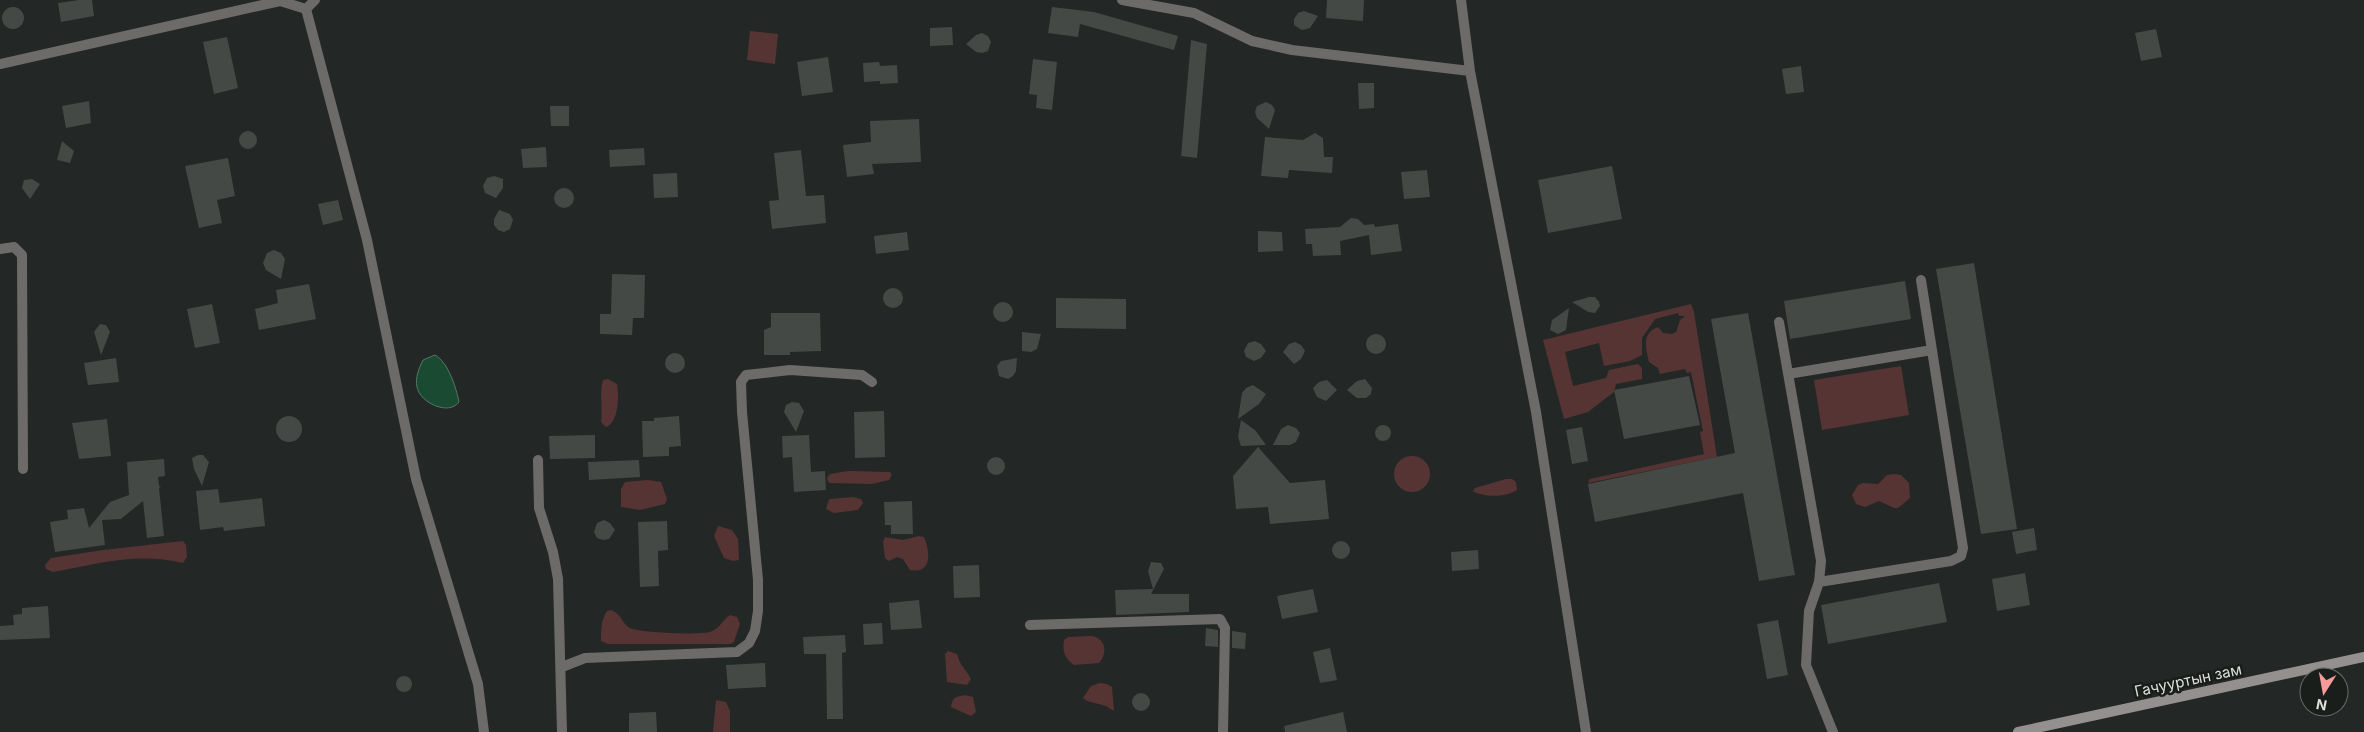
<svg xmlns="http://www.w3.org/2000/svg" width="2364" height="732" viewBox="0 0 2364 732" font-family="Inter,sans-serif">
<rect width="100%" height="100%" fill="#232725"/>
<path fill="#573434" d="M750,31L778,34L775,64L747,60Z
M1691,304L1694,312L1717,457L1588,483L1590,479L1704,454L1700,432L1703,431L1691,372L1687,373L1685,369L1660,374L1658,368L1649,362C1646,349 1641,333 1658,327L1663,333L1672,334L1676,332L1680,320L1685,316H1679L1678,313L1655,319L1642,338V355L1630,361L1604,366L1599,343L1565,352L1573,386L1606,378L1609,370L1638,364L1642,368V379L1616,384L1614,392L1588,412L1564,419L1543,340Z
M1901,366L1909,415L1822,430L1814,380Z
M608,379L617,384C619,396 619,422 606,427L601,422C603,408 599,393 603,380Z
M1394 474a18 18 0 1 1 36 0a18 18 0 1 1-36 0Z
M848,471L890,472L892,475L889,480L872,484L829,483L827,478L830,474Z
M1894,474L1901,475L1909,483L1910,498L1898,508H1894L1879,501L1865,507L1856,504L1852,495L1858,485L1863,483L1878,484L1887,475Z
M1506,479H1512L1516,482L1517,490C1507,497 1484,498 1473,491L1475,488Z
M648,480L661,482L667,499L665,504L640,510L621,507V489L625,482Z
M853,497L861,499L863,503L858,510L834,513L826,509L829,499Z
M718,526L732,530L738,539L739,560L733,561L724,558L714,536Z
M919,536L924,537C930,551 933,574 910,570L903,559L897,557L889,561L885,558L883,542L885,537L903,540Z
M183,541L186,545L187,557L183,563C137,552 98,564 53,572L46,569L45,565L51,558L103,550Z
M611,610C623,615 621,623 630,628C640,633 699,635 710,632C720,629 722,620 730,615L737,617L740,624L734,642L730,644H608L601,641C601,630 601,620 607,611Z
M1092,636C1106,639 1108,653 1099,663L1074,665C1065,658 1062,652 1064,640L1068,637Z
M948,651L957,654C961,668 966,669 971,679L967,685L947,682L945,654Z
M1100,683L1107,684L1112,687L1114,711L1106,706L1087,701L1083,698L1091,686Z
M965,695L973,697L976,712L971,716L951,707C952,697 956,697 965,695Z
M716,700L726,702L730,711V732H713Z"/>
<path fill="#1a4b32" stroke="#547765" d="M435,355C448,362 456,387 459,402C449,416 420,403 417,387C415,378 419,368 423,360Z"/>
<path fill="#444946" d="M79,0H92L94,16L61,22L58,3Z
M1327,0H1364L1363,21L1326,18Z
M1052,7L1094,12L1178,36L1174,50L1080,24L1078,37L1048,33Z
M2 18a11 11 0 1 1 22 0a11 11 0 1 1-22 0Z
M1304,11L1318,16L1310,28L1302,30L1294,25V19L1298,13Z
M952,27L953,45L930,46V28Z
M2156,29L2162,57L2141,61L2135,33Z
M982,33L988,36L991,42L988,51L982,53L976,52L966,44L976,35Z
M227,37L238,88L214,94L203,42Z
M1191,40L1207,44L1197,158L1181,156Z
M828,57L833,92L802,96L797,62Z
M1033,59L1057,62L1052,110L1036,108L1037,95L1029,94Z
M879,62L880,66L897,65L898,83L880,84V81L864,82L863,63Z
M1801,66L1804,92L1786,94L1782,69Z
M1358,83H1374V108L1359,109Z
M89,101L91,123L66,128L62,106Z
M1266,102L1272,105L1275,110L1269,129L1257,118L1255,112L1257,106Z
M550,106H569V126H551Z
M919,119L921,162L872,164L874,174L847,177L843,145L871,142L870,121Z
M239 140a9 9 0 1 1 18 0a9 9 0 1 1-18 0Z
M1315,133L1323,138L1324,157H1333L1332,173L1289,170L1288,178L1261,176L1265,137L1303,140Z
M62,141L74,151L70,163L57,160Z
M546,147L547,167L523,168L521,149Z
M644,148L645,165L610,167L609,150Z
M801,150L806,196L824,195L826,223L772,229L769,201L779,200L774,153Z
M228,158L235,196L217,200L222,223L199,228L185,166Z
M1612,166L1622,219L1548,233L1538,180Z
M1427,170L1430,197L1404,199L1401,172Z
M677,173L678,197L654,198L653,174Z
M494,176L503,179V188L496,198L485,193L483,186L487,178Z
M32,179L40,184L30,199L22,188L24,180Z
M554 198a10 10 0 1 1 20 0a10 10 0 1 1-20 0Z
M338,200L343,220L323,225L318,204Z
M499,210L510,214L513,220L510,229L504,232L498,230L494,225V219Z
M1351,218L1358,219L1364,225L1374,224L1375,227L1398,224L1402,251L1371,255L1369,235L1340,241L1341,255L1313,256L1312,244H1306L1305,229L1340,227Z
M1258,231L1282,232L1283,251L1258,252Z
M907,232L909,250L876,254L874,236Z
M274,250L281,253L285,259L281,279L266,270L263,263L267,253Z
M1974,263L2017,529L1981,534L1936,269Z
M612,274L645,275L644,318H633L632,335L600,334V314H611Z
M1905,281L1911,319L1790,339L1784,301Z
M309,284L316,319L259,330L255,309L278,303L276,290Z
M883 298a10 10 0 1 1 20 0a10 10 0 1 1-20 0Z
M1589,297H1595L1599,302L1600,306L1595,313L1588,312L1572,302Z
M1056,298L1126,299V329L1056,328Z
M993 312a10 10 0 1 1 20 0a10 10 0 1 1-20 0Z
M212,304L220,343L195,348L187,309Z
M1569,308L1566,330L1558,334L1550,330L1552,320Z
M771,313H820L821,351L790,352V355H764V330L771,327Z
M1748,313L1795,575L1759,581L1743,493L1595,522L1588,484L1735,453L1711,319Z
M100,324L106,325L110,332L101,355L94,332Z
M1022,332L1041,334L1037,349L1031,352L1022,351Z
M1366 344a10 10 0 1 1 20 0a10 10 0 1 1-20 0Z
M1255,341L1261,344L1266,351L1261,358L1254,361L1246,357L1244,351L1248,343Z
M1295,342L1301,345L1305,351L1301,359L1294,364L1283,352L1289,344Z
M665 363a10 10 0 1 1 20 0a10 10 0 1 1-20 0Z
M116,358L119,382L88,385L84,363Z
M1017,358L1016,371L1013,376L1008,379L999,376L997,366L1001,361Z
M1689,376L1700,425L1624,439L1614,390Z
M1365,379L1372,388L1371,394L1366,398H1357L1347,390L1357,381Z
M1327,380L1337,390L1326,401L1317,397L1313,388L1319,382Z
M1253,385L1266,394L1259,404L1238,419L1242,393L1246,388Z
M792,402L799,403L804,411L796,432L784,412L786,405Z
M884,411L885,457L855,458L854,412Z
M679,416L681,446L669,447V456L643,457L642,421H654V418Z
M276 429a13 13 0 1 1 26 0a13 13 0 1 1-26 0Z
M107,419L111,456L79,459L72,423Z
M1241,420L1255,430L1266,445L1241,446L1238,437Z
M1288,425L1296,428L1300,433L1296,442L1290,445H1273L1281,429Z
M1375 433a8 8 0 1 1 16 0a8 8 0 1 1-16 0Z
M1582,427L1588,461L1572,464L1566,430Z
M595,435V458L550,459L549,436Z
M809,435L811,472L825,471L826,490L794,492L792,457L783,458L782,436Z
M1258,447L1290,483L1325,480L1329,519L1270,524L1268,507L1236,509L1233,476Z
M198,455H203L209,462L202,486L194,469L192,458Z
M987 466a9 9 0 1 1 18 0a9 9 0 1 1-18 0Z
M164,459L165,476L158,477L159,486H161L159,488L164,536L147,538L143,501L121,519L102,520L105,545L55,552L50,522L68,519L67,510L84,508L89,528L110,502L129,495L127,462Z
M639,460L640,477L589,480L588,462Z
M218,489L220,503L262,498L265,526L224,531L223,527L200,530L196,491Z
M912,501L913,534H891V525H885L884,502Z
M604,520L610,523L615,530L609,539L603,540L597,538L594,532L597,523Z
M667,521L668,550L658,551L659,586L640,587L638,522Z
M2034,528L2037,550L2016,554L2012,532Z
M1332 550a9 9 0 1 1 18 0a9 9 0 1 1-18 0Z
M1478,550L1479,569L1452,571L1451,552Z
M1151,562L1161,563L1164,569L1151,594H1189V612L1116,615L1115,590L1153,589L1148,571Z
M979,565L980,597L954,598L953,566Z
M2025,573L2030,605L1997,611L1992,579Z
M1939,583L1947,622L1828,644L1821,605Z
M1313,589L1318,612L1282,619L1277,596Z
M919,600L922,628L891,630L889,603Z
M48,606L50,638L0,640V626L14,625L13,615L22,614V608Z
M1778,620L1788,675L1767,679L1757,624Z
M882,623L883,644L864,645L863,624Z
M1206,628L1218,630V647L1205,646Z
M1232,631L1246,633L1245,649L1232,648Z
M845,635L846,652L842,653L843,719H827L826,654H804L803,637Z
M1330,648L1337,680L1320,683L1313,652Z
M765,663L766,687L728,689L726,665Z
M396 684a8 8 0 1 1 16 0a8 8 0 1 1-16 0Z
M1132 702a9 9 0 1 1 18 0a9 9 0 1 1-18 0Z
M656,712L657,732H629V713Z
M1343,712L1347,732H1285L1284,726Z"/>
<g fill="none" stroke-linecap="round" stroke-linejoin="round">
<path stroke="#6d6a6a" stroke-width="10" d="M315,0L306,9L367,240L416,479L478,684L484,732
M1122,0L1194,13L1252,41L1292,50L1470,71
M1461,0L1470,71L1536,412L1586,732
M0,64L280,1L306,9
M0,249L14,247L22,255L23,469
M1779,322L1821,561L1819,582L1809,611L1806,665L1833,732
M1788,374L1932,350
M538,460L539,508L553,552L558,579L562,732
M1819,582L1951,561L1961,556L1963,548L1921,280
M1030,625L1220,619L1225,628L1223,732
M562,667L585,658L737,652L749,643L755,631L758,611V580L742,412L741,382L746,375L790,370L862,375L872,382"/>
<path stroke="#959090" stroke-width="10" d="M2018,732L2364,657"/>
</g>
<g text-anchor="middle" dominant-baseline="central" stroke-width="5" stroke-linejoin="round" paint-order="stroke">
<g font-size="15" fill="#dcdfdd" stroke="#1a1e1b">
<text transform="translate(2188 680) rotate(-12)">Гачууртын зам</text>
</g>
</g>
<g transform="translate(2324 692) rotate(191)"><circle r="24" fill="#1a1e1b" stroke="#686b69"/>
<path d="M0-4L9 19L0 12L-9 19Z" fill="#f59b9c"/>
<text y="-8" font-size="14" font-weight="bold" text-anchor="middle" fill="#dcdfdd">N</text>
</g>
</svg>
